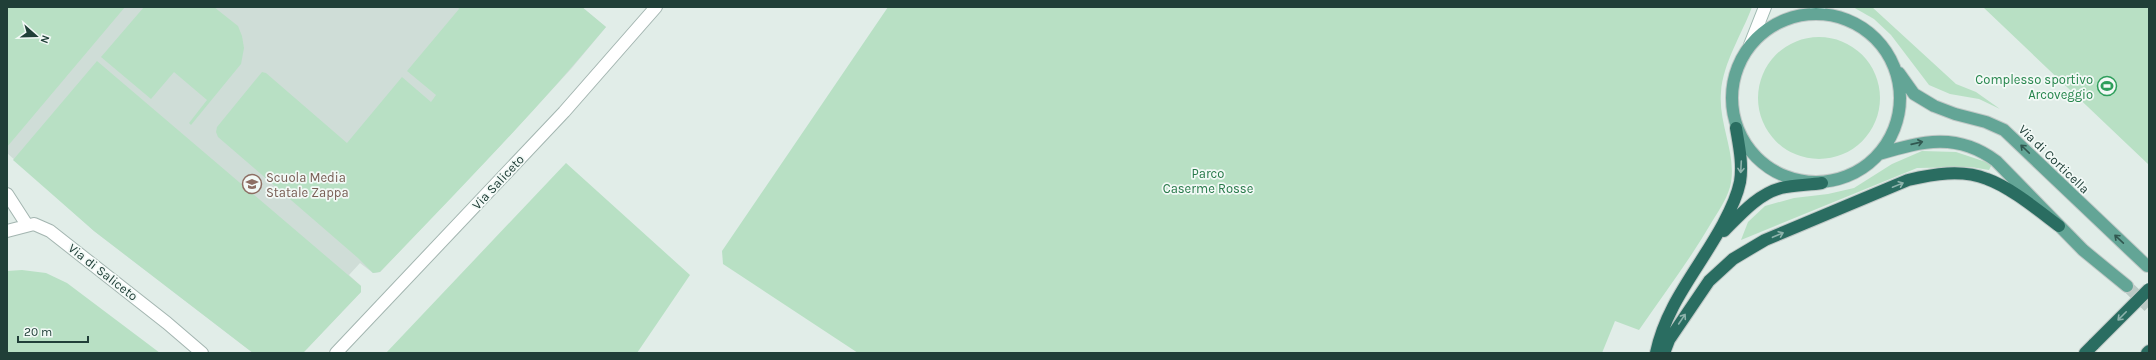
<svg xmlns="http://www.w3.org/2000/svg" width="2156" height="360" viewBox="0 0 2156 360" font-family="Karla,sans-serif">
<rect width="100%" height="100%" fill="#e1ede8"/>
<path fill="#cfddd7" d="M7,7H582L606,27L571,69L501,145L380,272L373,273L360,263L349,275L361,286V292L303,353H253L94,231L7,153Z"/>
<path fill="#b8e0c4" d="M7,7H125L7,147Z
M144,7H214L238,26L242,36L244,48L241,64L191,125L189,123L207,100L174,72L151,99L101,57Z
M458,7H582L606,27C535,112 457,192 380,272L373,273L358,258L218,137L216,132L217,127L262,72L266,73L347,143L402,77L431,102L436,95L407,71L459,9Z
M888,7H1752C1742,34 1723,63 1721,92C1718,125 1738,155 1730,187C1726,201 1717,213 1710,225C1689,261 1663,295 1639,330L1615,321L1602,353H858L723,264L722,251Z
M1853,7H1872L1956,84L1976,92L2000,109L1979,99L1950,94L1929,85L1891,35L1874,19Z
M1983,7H2149V165Z
M1758 98a61 61 0 1 1 122 0a61 61 0 1 1-122 0Z
M97,61L361,286V292L303,353H253L94,231L13,160Z
M1922,151L1956,152L1992,164L1989,170L1971,167L1917,168L1741,240L1748,222L1765,206L1794,198L1828,194L1854,188L1892,164Z
M566,163L690,275L637,353H386Z
M22,270L46,273L67,283L160,353H7V271Z"/>
<g fill="none" stroke-linecap="round" stroke-linejoin="round">
<path stroke="#bacac5" stroke-width="12" stroke-dasharray="12 6" stroke-linecap="butt" d="M2127,286L2149,307"/>
<defs>
<path id="street" d="M7,194L27,225
M7,231L34,224L50,231L167,323L202,353
M336,353L564,112L656,7"/>
<path id="secondary" d="M1816,7L1822,14
M1750,45L1765,7"/>
<path id="primary" d="M1732 98a84 84 0 1 1 168 0a84 84 0 1 1-168 0Z
M1899,73L1914,94L1934,106L1955,114L1986,122L2004,130L2147,266
M1879,154C1923,141 1957,132 1996,161L2083,250L2127,286"/>
<path id="highway" d="M1724,231C1740,215 1758,194 1781,188C1794,185 1809,185 1822,183
M1656,353C1666,304 1700,267 1723,224C1730,211 1737,197 1740,182C1743,164 1739,146 1736,128
M1664,353L1669,340L1709,281L1733,259L1765,240L1908,180C1933,174 1962,169 1987,179C2010,187 2039,211 2059,226
M2085,353L2094,344
M2147,353L2149,351"/>
</defs>
<use href="#street" stroke="#a3b5b0" stroke-width="14"/>
<use href="#secondary" stroke="#9fb9b1" stroke-width="14"/>
<use href="#primary" stroke="#c1c9c7" stroke-width="14"/>
<use href="#highway" stroke="#c1c9c7" stroke-width="14"/>
<use href="#street" stroke="#fff" stroke-width="12"/>
<use href="#secondary" stroke="#fff" stroke-width="12"/>
<use href="#primary" stroke="#63a596" stroke-width="12"/>
<use href="#highway" stroke="#2a6d61" stroke-width="12"/>
<defs>
<path id="highway-bridge" d="M2094,344L2149,289"/>
</defs>
<use href="#highway-bridge" stroke="#c1c9c7" stroke-width="14" stroke-linecap="butt"/>
<use href="#highway-bridge" stroke="#2a6d61" stroke-width="12"/>
</g>
<defs><path id="oneway-shaft" d="M-6 0H5M1.5-3L5.5 0L1.5 3" fill="none" stroke-width="1.6" stroke-linecap="round" stroke-linejoin="round"/></defs>
<g stroke="#315850">
<use href="#oneway-shaft" transform="translate(1917 143) rotate(-13)"/>
<use href="#oneway-shaft" transform="translate(2025 149) rotate(-136)"/>
<use href="#oneway-shaft" transform="translate(2119 239) rotate(-137)"/>
</g>
<g stroke="#8eb3ac">
<use href="#oneway-shaft" transform="translate(1741 167) rotate(93)"/>
<use href="#oneway-shaft" transform="translate(1898 185) rotate(-22)"/>
<use href="#oneway-shaft" transform="translate(1778 235) rotate(-23)"/>
<use href="#oneway-shaft" transform="translate(2122 316) rotate(135)"/>
<use href="#oneway-shaft" transform="translate(1682 319) rotate(-56)"/>
</g>
<defs>
<symbol id="stadium-ring" viewBox="-11 -11 22 22"><circle r="9.5" fill="#f2f9f6" stroke="#2e9e5b" stroke-width="1.5"/><path d="M0-5a6.5 5 0 1 0 0 10a6.5 5 0 1 0 0-10ZM-3.5-1.8h7v3.6h-7Z" fill="#2e9e5b"/></symbol>
<symbol id="school-ring" viewBox="-11 -11 22 22"><circle r="9.5" fill="#f2f9f6" stroke="#8d6e63" stroke-width="1.5"/><path d="M0-5L7-2L0 1L-7-2ZM-4 1L0 2.5L4 1V4Q0 6-4 4Z" fill="#8d6e63"/></symbol>
</defs>
<g fill-rule="evenodd">
<use href="#stadium-ring" x="2096" y="75" width="22" height="22"/>
<use href="#school-ring" x="241" y="173" width="22" height="22"/>
</g>
<g text-anchor="middle" dominant-baseline="central" stroke-width="3.5" stroke-linejoin="round" paint-order="stroke">
<g font-size="13" fill="#27864d" stroke="#f2f9f6" text-anchor="end">
<text x="2093" y="79">Complesso sportivo<tspan x="2093" dy="15">Arcoveggio</tspan></text>
</g>
<g font-size="13" fill="#203f38" stroke="#f2f9f6">
<text transform="translate(2054 159) rotate(44)">Via di Corticella</text>
<text transform="translate(498 182) rotate(-47)">Via Saliceto</text>
<text transform="translate(103 272) rotate(38)">Via di Saliceto</text>
</g>
<g font-size="13" fill="#277949" stroke="#f2f9f6">
<text x="1208" y="173">Parco<tspan x="1208" dy="15">Caserme Rosse</tspan></text>
</g>
<g font-size="13" fill="#785e54" stroke="#f2f9f6" text-anchor="start">
<text x="266" y="177">Scuola Media<tspan x="266" dy="15">Statale Zappa</tspan></text>
</g>
</g>
<rect width="2156" height="360" fill="none" stroke="#203f38" stroke-width="16"/>
<g transform="translate(36 36) rotate(110)" stroke="#f2f9f6" stroke-width="3" paint-order="stroke">
<path d="M0-3L7 15L0 10L-7 15Z" fill="#203f38"/>
<text y="-6" font-size="11" font-weight="bold" text-anchor="middle" fill="#203f38">N</text>
</g>
<path d="M18 336v6h70v-6" fill="none" stroke="#203f38" stroke-width="2"/>
<text x="24" y="336" font-size="12" fill="#203f38" stroke="#f2f9f6" stroke-width="3" paint-order="stroke">20 m</text>
</svg>
